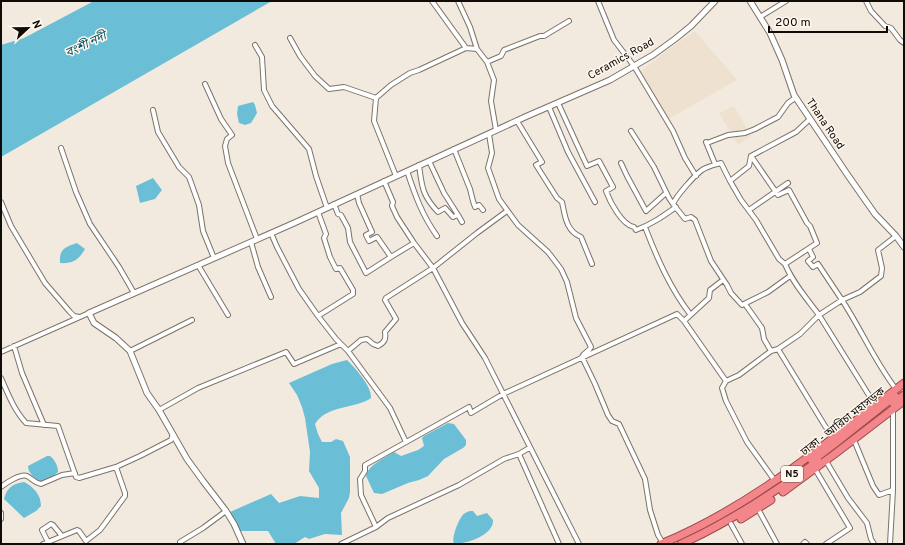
<svg xmlns="http://www.w3.org/2000/svg" width="905" height="545" viewBox="0 0 905 545" font-family="Overpass,'Noto Sans Bengali',sans-serif">
<rect width="100%" height="100%" fill="#f3eadf"/>
<path fill="#efe1cf" d="M695,31L737,80L665,121L639,73L665,52Z
M734,106L751,136L738,145L719,113Z"/>
<path fill="#6abfd6" d="M94,1H272L1,157V45L24,38Z
M253,102L255,105L257,113L251,123L245,125L239,123L237,114L238,106Z
M153,178L162,190L155,199L140,203L136,186Z
M77,243L85,249C79,260 72,264 60,263C59,249 65,247 77,243Z
M347,360C355,368 372,386 371,398C356,409 326,405 315,424L318,434L322,442H331L336,439L343,441L350,457V492L349,498L341,513L342,535L325,534L309,539L305,537L294,544H276L268,531H240L230,512L271,494L279,503L300,496L319,498V488L309,471L310,452L305,418L302,407L297,395L289,383L332,364Z
M448,423L454,424L466,440V445L463,448L444,459L428,476L419,480L408,483L382,494L374,493L366,476C369,464 384,459 394,452L401,456L418,450L424,446L422,438L424,436Z
M47,456H50C55,460 58,466 58,472L49,480L40,482C35,478 28,473 28,466Z
M24,482C34,487 41,495 41,506L36,511L24,518L4,499C7,487 13,484 24,482Z
M470,511H473L477,516L487,513L493,520C494,535 467,544 454,544C451,539 458,521 462,516C464,513 467,512 470,511Z"/>
<g fill="none" stroke-linecap="round" stroke-linejoin="round">
<defs>
<path id="minor" d="M432,1L466,48L477,49
M458,1L470,27L477,49L487,62L494,80L491,101L496,130
M598,1L614,40L634,66L673,131L685,158L696,176
M866,1L871,11L885,26L891,28L900,40L904,43
M760,17L786,1
M290,38L300,56L315,76L329,89L344,87L376,98
M255,45L262,57L264,90L272,106L309,149L316,176L327,208
M487,62L501,56L504,50L540,36H544L569,21
M205,84L221,119L232,135L227,139L225,146L228,163L257,239
M558,103L587,166L599,161L613,187L606,191C610,202 622,225 634,227L636,230C652,224 662,217 676,207
M549,107L568,152L595,202
M153,110L158,132L179,167L189,177L199,205L203,231L214,258
M810,119L796,132L751,156L778,195L789,190L807,223L810,226L817,243L785,264C793,283 807,299 819,315L842,300C861,329 875,362 896,389
M517,121L542,162L536,165L557,198L562,202C565,216 566,231 581,237L592,264
M631,131L654,167L669,198L673,204
M489,134L492,153L488,168L499,199L518,225L548,252L561,269L567,282L576,318L591,347C589,352 584,352 582,357L595,384L608,415L612,421L619,424L645,479L650,510L658,535L663,543
M706,142L715,164
M707,143L728,135L745,133L755,129L778,117L788,103L795,98
M61,148L76,192L90,224L119,267L134,293
M454,149L470,189L473,201L475,207L479,205L483,210
M751,156L749,166L730,181L741,200L756,220L779,259L785,264
M429,161L444,193L458,215L462,222
M621,163L627,176L646,211L666,193
M419,165C422,187 422,195 438,212L445,208L453,217L458,215
M407,171C415,195 422,215 437,236
M396,176L374,121L376,98L391,85L410,73L419,70L466,48
M730,181L721,163C714,165 708,166 702,170C694,176 677,195 673,204L685,219L691,217L695,220L711,261L727,285L731,293L742,305L768,292L790,276
M357,194L359,203L372,232L366,235L369,241L377,237L391,257L414,243
M1,202L11,226L45,283L70,312L74,316L79,317
M334,204L338,214L341,215L348,228L350,242L366,273L391,257
M749,210L788,183
M507,211L477,233L433,268L462,323L485,358L579,544
M645,227C657,258 670,288 690,314
M271,233L277,247L299,289L318,316L336,339L348,351L390,408L406,442
M251,242L258,267L271,297
M809,249L813,257L808,261L813,267L818,264L842,300L860,292L881,276L882,268L878,250L896,236
M198,265L228,315
M723,280L710,290L709,298L684,321L726,381L722,388L726,401L747,442L775,481
M745,304L762,328L764,339L771,351L778,349L825,426L834,438
M318,316L353,294V290L340,268L336,269L330,257L324,238L326,234L318,212
M14,346L22,373L44,425
M778,349L800,334L819,315L875,405
M130,351L192,320
M348,351L361,340L367,339L373,344L378,346C385,342 386,339 385,332L396,319L385,300L386,298L433,268L414,243L397,217L392,206L393,202L384,181
M1,352L89,313
M1,378C8,394 14,410 26,423L58,426L76,477L79,478L116,467L140,456L171,440L173,434
M726,381L739,375L771,351
M159,410L198,388L286,352L294,364L341,344
M854,440L873,486L879,495L893,490
M519,454L529,448
M826,461L848,498L867,523L871,539L874,544
M815,469L850,528L826,544
M1,487C6,483 21,473 27,476C33,479 34,483 41,484L62,475L75,473
M758,509L777,544
M1,513V519
M731,524L742,544
M376,527L361,495L360,479L365,471V465L469,407L471,413L503,394L677,314L684,321
M48,542L42,530L51,524L53,525L62,536
M43,544L77,530L79,531L86,541L100,530L106,522L125,496V493L116,467
M180,544V542L203,528L226,511
M341,544L376,527L388,518L459,485L504,459L519,454L559,544
M803,544L805,542L807,544
M890,544L893,490V409"/>
<path id="tertiary" d="M750,1L770,33L782,60L794,95L847,174L875,214L896,236L904,247
M243,544L234,524L226,511L203,481L187,459L159,410L147,393L130,351L116,338L94,323L89,313L292,224L525,117L610,80L653,55L675,39L691,26L715,1"/>
<path id="trunk" d="M893,403L904,395
M812,461L837,442L895,396
M783,492L836,453L901,403
M741,519L771,500
M661,544C753,506 826,443 904,383
M681,544C730,522 774,492 818,461"/>
</defs>
<use href="#minor" stroke="#7b7369" stroke-width="6"/>
<use href="#tertiary" stroke="#7b7369" stroke-width="7"/>
<use href="#trunk" stroke="#a14849" stroke-width="9"/>
<use href="#minor" stroke="#fff" stroke-width="4"/>
<use href="#tertiary" stroke="#fff" stroke-width="5"/>
<use href="#trunk" stroke="#f2868a" stroke-width="7"/>
</g>
<g text-anchor="middle" dominant-baseline="central" stroke-width="3" stroke-linejoin="round" paint-order="stroke">
<rect fill="#fff7ee" stroke="#57524d" stroke-width="1" x="781" y="466" width="22" height="16" rx="3"/>
<g font-size="10" font-weight="bold" fill="#0f0c08">
<text x="792" y="474">N5</text>
</g>
<g font-size="11" fill="#0f0c08" stroke="#fff7ee">
<text transform="translate(621 59) rotate(-29)">Ceramics Road</text>
<text transform="translate(825 124) rotate(56)">Thana Road</text>
<text transform="translate(843 422) rotate(-38)">ঢাকা - আরিচা মহাসড়ক</text>
</g>
<g font-size="12" font-style="italic" fill="#045262" stroke="#fff7ee">
<text transform="translate(86 45) rotate(-25)">বংশী নদী</text>
</g>
</g>
<rect width="905" height="545" fill="none" stroke="#0f0c08" stroke-width="4"/>
<g transform="translate(28 28) rotate(68)" stroke="#fff7ee" stroke-width="3" paint-order="stroke">
<path d="M0-3L7 15L0 10L-7 15Z" fill="#0f0c08"/>
<text y="-6" font-size="11" font-weight="bold" text-anchor="middle" fill="#0f0c08">N</text>
</g>
<path d="M769 26v6h118v-6" fill="none" stroke="#0f0c08" stroke-width="2"/>
<text x="775" y="26" font-size="12" fill="#0f0c08" stroke="#fff7ee" stroke-width="3" paint-order="stroke">200 m</text>
</svg>
